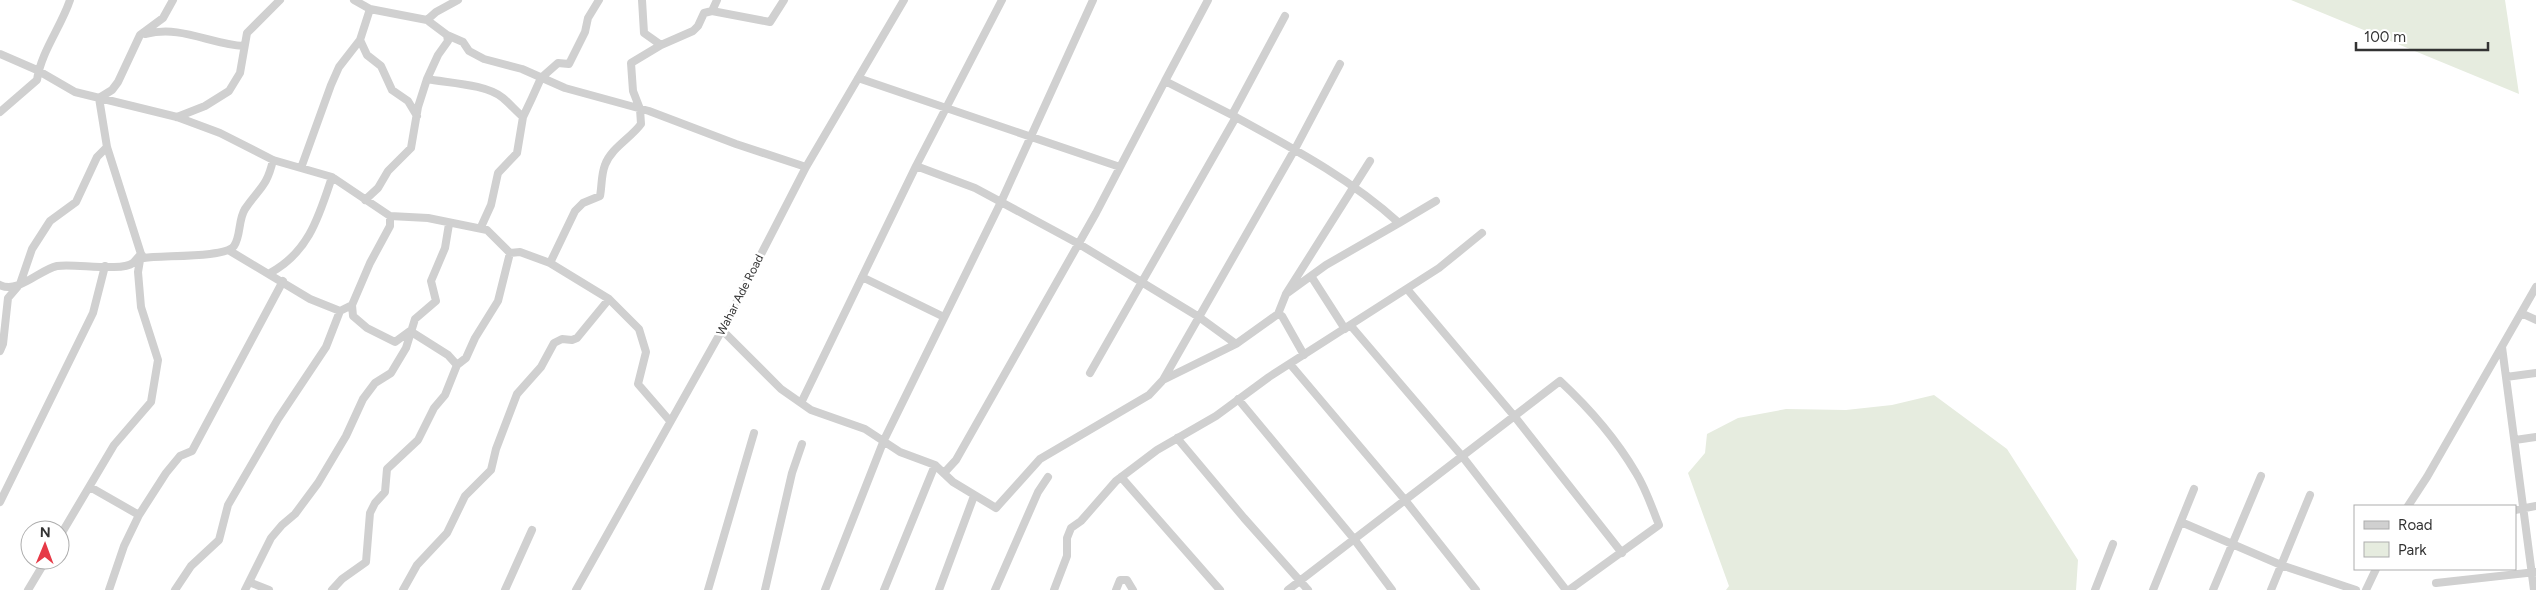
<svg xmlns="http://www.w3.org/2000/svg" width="2536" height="590" viewBox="0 0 2536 590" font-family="Figtree,sans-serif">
<rect width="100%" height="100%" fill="#fff"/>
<path fill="#e6ecdf" d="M2291,0H2505L2519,94Z
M1934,395L2007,449L2078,560L2076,590H1726L1729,586L1688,473L1705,453L1707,434L1738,418L1786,409L1846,410L1892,405Z"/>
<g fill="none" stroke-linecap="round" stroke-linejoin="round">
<path stroke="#d0d0d0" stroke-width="8" d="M354,0L370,9L427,20L447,35L463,42L469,51L484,59L522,69L565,88L649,111L736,144L806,167
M642,0L644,33L661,45
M1002,0L916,166L975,188L1079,244L1199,317L1236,344L1278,314L1286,294
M1208,0L1165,81L1232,115L1285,16
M712,11L770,22L784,0
M427,20L436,12L458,0
M146,34C181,25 210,44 244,46
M360,40L367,55L381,66L392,90L408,101L417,116
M0,54L37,70L75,92L177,117L220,133L273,160L332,177L390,216L428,218L487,230L510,253L520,252L550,263L609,299L639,329L646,352L638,384L670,421
M858,78L1120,167
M427,79C448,83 487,84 503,98C510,104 516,111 523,117
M0,112L37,80C41,52 61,27 70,0
M1232,115C1292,148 1348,177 1399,223L1436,201
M177,117L205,106L229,91L240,73L247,33L280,0
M1370,161L1286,294L1326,265L1399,223
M301,168L331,85L339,67L360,40L370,9
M365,200L378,188L388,171L411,148L418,107L427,79L438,55L448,41L447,35
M481,227L491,205L498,173L517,153L523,117L532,98L541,78L558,63L569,64L585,32L588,18L599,0
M230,251L310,299L340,311L352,305L353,316L367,328L395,342L410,331L448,355L457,365
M550,263L575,211L583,203L600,196C602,186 601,175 605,165C611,148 631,138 641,124L640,109L633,91L631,63L661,45L693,31L698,26L704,13L712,11L717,0
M270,273C309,252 319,216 332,177
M1311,276L1345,329
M862,277L944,317
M0,285C18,294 39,270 57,266C73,263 121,272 133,263C136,260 138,257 141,254L144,258C162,255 226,258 234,246C241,236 238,220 245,209C259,188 267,187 273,160
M1407,289L1515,417L1622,553
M352,305L370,263L390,226V216
M2521,313L2536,320
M1278,314L1282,316L1304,355
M1351,326L1462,456L1566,590
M722,330L781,389L811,410L865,429L900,452L935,465L953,482L996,508L1040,459L1149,395L1163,380L1295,149L1340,64
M2502,347L2534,590
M0,351L3,344L8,298L20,284L32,249L50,221L76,202L97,157L107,147
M1290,364L1405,500L1476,590
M1090,373L1236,117
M2506,377L2536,373
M1163,380L1236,344
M1238,399L1354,539L1392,590
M801,403L916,166
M1177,438L1244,518L1308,590
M2515,440L2536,437
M944,473L956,460L1096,213L1165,81
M1121,477L1220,590
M90,487L139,515L124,546L109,590
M0,502L93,313L105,266
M2408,506L2427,477L2536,287
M2515,510L2536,506
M139,515L166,473L180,456L192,451L283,281
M2181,522L2281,565L2356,590
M60,536L114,445L151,402L158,360L141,307L138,272L141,254L107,147L99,98L112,90L118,82L140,35L163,18L173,0
M249,582L269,590
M2436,583L2536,572
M28,590L46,560
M175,590L191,566L219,540L228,505L278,419L326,347L340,311
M245,590L271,538L282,525L295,514L318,483L346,436L363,399L375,383L391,373L406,348L415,319L436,301L431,281L445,248L449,224
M332,590L342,579L366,562L370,513L375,503L385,492L387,469L418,440L434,408L445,395L457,365L466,358L475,338L498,301L510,253
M403,590L417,565L447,533L465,496L491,470L496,449L517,394L541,367L554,343L562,339L572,340L577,338L609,299
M505,590L532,530
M576,590L722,330L806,167L904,0
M708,590L754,433
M765,590L792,473L802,444
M825,590L884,440L1001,202L1093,0
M884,590L935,465
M939,590L974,496
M995,590L1038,492L1048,477
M1054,590L1067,556V538L1071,528L1081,521L1116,481L1157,450L1216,416L1269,377L1439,268L1482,233
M1116,590L1120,580H1127L1133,590
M1288,590L1560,381C1588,407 1616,439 1636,473C1646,489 1652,508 1659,525L1569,590
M2095,590L2113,544
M2153,590L2194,489
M2213,590L2261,476
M2271,590L2310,495
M2366,590L2376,569"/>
</g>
<g text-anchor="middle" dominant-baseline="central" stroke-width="5" stroke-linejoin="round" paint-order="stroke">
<g font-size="12" fill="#333" stroke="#fff">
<text transform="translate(740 295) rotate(-63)">Wahar Ade Road</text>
</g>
</g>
<rect x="2354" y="505" width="162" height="65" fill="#ffffff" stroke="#adadad"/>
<rect x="2364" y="521" width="25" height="8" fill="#d0d0d0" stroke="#adadad"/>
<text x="2398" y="530" font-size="15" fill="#333333">Road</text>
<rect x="2364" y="542" width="25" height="15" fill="#e6ecdf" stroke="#adadad"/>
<text x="2398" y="555" font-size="15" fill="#333333">Park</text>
<g transform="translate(45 545) rotate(1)"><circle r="24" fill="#ffffff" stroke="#adadad"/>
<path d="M0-4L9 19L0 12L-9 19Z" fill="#e63946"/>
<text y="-8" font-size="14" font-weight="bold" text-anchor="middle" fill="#333333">N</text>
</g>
<path d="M2356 42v8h132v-8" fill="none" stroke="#333333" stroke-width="2.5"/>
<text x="2364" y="42" font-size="15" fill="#333333" stroke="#ffffff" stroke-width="4" paint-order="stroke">100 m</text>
</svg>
